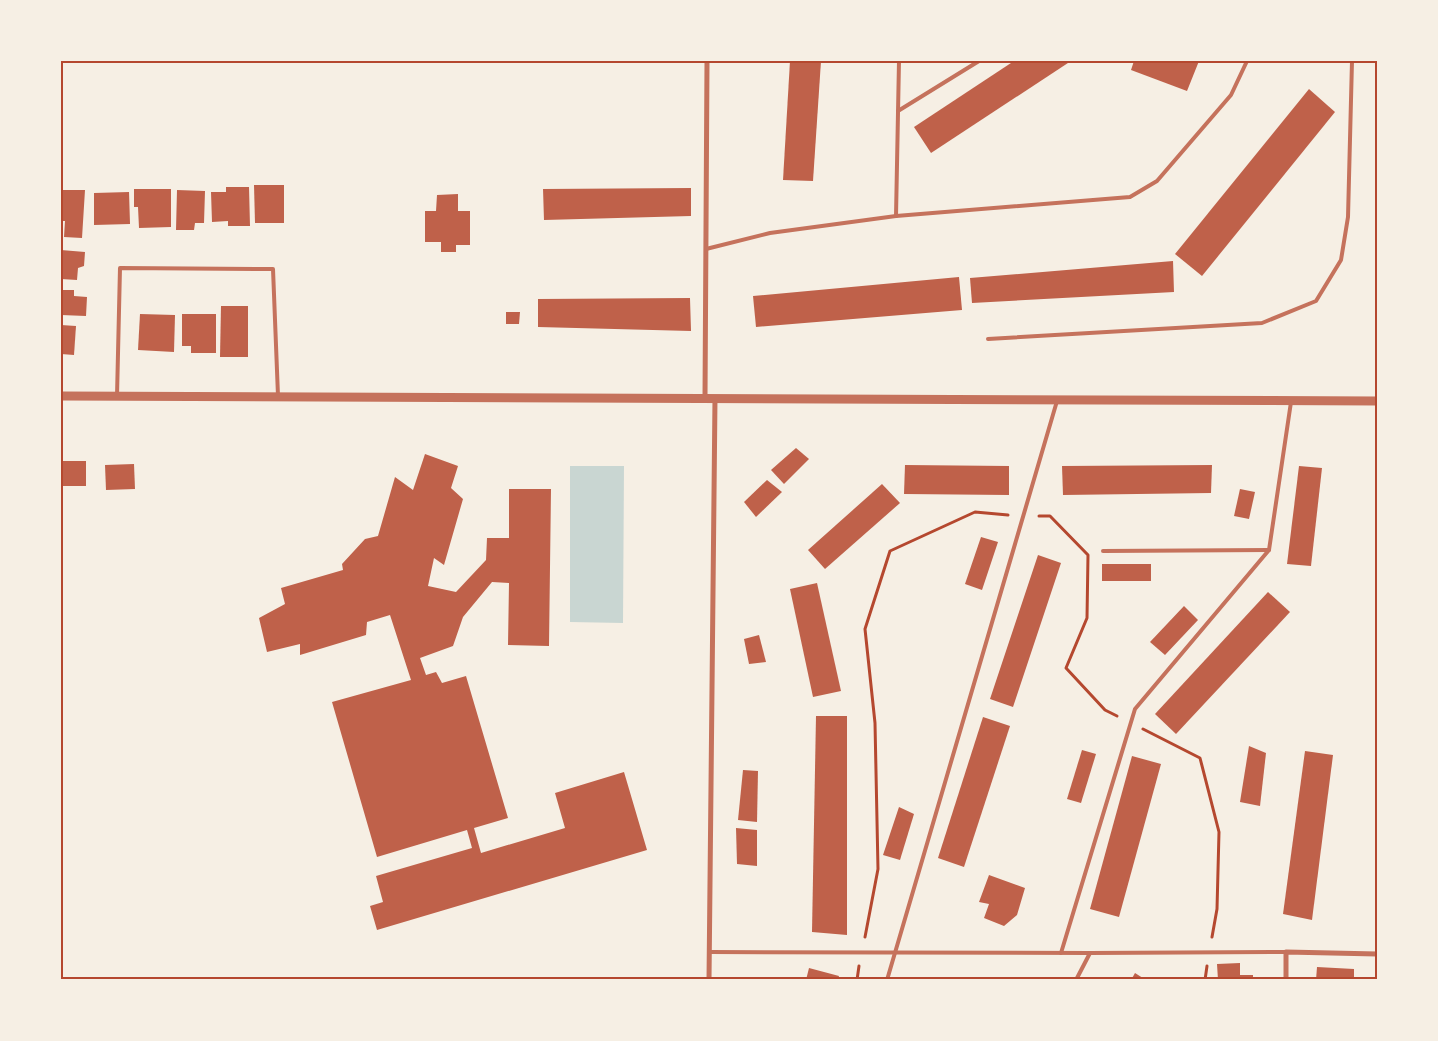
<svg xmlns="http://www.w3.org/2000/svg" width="1438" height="1041" font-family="Spectral,serif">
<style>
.water{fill:#c9d6d2}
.building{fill:#bf614a}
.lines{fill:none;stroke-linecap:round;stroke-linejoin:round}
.path{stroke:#b5482f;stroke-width:3}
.service{stroke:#c5725c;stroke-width:4}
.minor{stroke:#c5725c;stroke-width:5}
.tertiary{stroke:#c5725c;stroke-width:9}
.neatline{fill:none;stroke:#b5482f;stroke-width:2}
</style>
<rect width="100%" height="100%" fill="#f6efe4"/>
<!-- water -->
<path class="water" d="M570,466H624L623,623L570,622Z"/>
<!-- building -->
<g class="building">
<path d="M790,61H821L813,181L783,180Z"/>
<path d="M1014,61H1071L931,153L914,127Z"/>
<path d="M1134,61H1199L1187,91L1131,70Z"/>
<path d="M1309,89L1335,112L1202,276L1175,254Z"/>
<path d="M254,185H284V223H255Z"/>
<path d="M226,187H249L250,226H228V221L212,222L211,192H226Z"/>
<path d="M691,188V216L544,220L543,189Z"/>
<path d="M134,189H171V227L139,228L138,207H134Z"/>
<path d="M61,190H85L82,238L64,237L65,221H61Z"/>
<path d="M177,190L205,191L204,223H195L194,230H176Z"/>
<path d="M129,192L130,224L94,225V193Z"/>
<path d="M458,194V211H470V245H456V252H441V242H425V211H436L437,195Z"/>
<path d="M61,250L85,252L84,266L78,268L77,280L61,279Z"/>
<path d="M1173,261L1174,292L972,303L970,278Z"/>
<path d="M959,277L962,310L756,327L753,296Z"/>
<path d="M61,290H74V296L87,297L86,316L61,315Z"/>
<path d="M690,298L691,331L538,327V299Z"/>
<path d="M221,306H248V357H220Z"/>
<path d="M506,312H520L519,324H506Z"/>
<path d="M140,314L175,315L174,352L138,350Z"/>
<path d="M182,314H216V353H191V346H182Z"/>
<path d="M61,325L76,326L74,355L61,354Z"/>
<path d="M796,448L809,459L784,484L771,470Z"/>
<path d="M425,454L458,466L451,488L463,499L444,565L434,558L428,586L456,592L486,560L487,538H509V489H551L549,646L508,645L509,583L492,582L463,617L453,646L420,658L426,675L436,672L442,683L466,676L508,818L474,828L481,853L565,828L555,793L624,772L647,850L377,930L370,906L383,902L376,876L472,848L467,830L377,857L332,702L411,680L390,615L367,622L366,635L300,655V644L267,652L259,618L285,604L281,588L343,570L342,564L365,539L378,536L395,477L413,490Z"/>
<rect x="61" y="461" width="25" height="25"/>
<path d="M134,464L135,489L106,490L105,465Z"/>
<path d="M905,465L1009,466V495L904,494Z"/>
<path d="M1212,465L1211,493L1063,495L1062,466Z"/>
<path d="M1299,466L1322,468L1311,566L1287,564Z"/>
<path d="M767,480L782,492L756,517L744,502Z"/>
<path d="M882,484L900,503L825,569L808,550Z"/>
<path d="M1240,489L1255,492L1249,519L1234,516Z"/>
<path d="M981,537L998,542L982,590L965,584Z"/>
<path d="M1038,555L1061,563L1013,707L990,699Z"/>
<rect x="1102" y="564" width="49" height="17"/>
<path d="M817,583L841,691L813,697L790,589Z"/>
<path d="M1268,592L1290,612L1176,734L1155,714Z"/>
<path d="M1184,606L1198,620L1165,655L1150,642Z"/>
<path d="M759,635L766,662L749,664L744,639Z"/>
<path d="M816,716H847V935L812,932Z"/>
<path d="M983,717L1010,726L964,867L938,858Z"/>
<path d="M1249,746L1266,753L1260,806L1240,802Z"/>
<path d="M1082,750L1096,754L1081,803L1067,799Z"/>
<path d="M1305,751L1333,755L1312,920L1283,914Z"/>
<path d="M1132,756L1161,764L1119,917L1090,909Z"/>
<path d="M743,770L758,771L757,822L738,820Z"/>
<path d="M899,807L914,814L900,860L883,855Z"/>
<path d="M736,828L757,830V866L737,864Z"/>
<path d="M989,875L1025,888L1017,915L1004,926L984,918L989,904L979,902Z"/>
<path d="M1240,963V975H1253V980H1218L1217,964Z"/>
<path d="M1317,967L1354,969V980H1316Z"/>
<path d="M809,968L839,976L838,980H806Z"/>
<path d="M1135,973L1146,980H1131Z"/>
</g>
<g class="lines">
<!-- path -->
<g class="path">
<path d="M1039,516H1050L1088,555L1087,618L1066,668L1105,710L1117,716"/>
<path d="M1143,729L1200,758L1219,832L1217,909L1212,937"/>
<path d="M865,937L878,869L875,723L865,629L890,551L975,512L1008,515"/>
<path d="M857,980L859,966"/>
<path d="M1205,980L1207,966"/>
</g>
<!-- service -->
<g class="service">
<path d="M898,111L979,61"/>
<path d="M896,216L899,61"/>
<path d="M706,249L770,233L896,216L1130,197L1157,181L1231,95L1247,61"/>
<path d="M988,339L1262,323L1316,301L1341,260L1348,217L1352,61"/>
<path d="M117,396L120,268L273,269L278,396"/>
<path d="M1103,551L1269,550"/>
<path d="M710,952L1090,953L1286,952"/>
<path d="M1061,953L1135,709L1269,550L1291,402"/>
<path d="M887,980L1057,401"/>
<path d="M1076,980L1090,953"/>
</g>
<!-- minor -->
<g class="minor">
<path d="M705,398L707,61"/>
<path d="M709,980L715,398"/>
<path d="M1286,980V952L1377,954"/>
</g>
<!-- tertiary -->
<path class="tertiary" d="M61,396L1377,401"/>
</g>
<!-- border -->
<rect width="1438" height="1041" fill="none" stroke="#f6efe4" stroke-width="125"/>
<rect x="62" y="62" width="1314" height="916" class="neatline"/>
</svg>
